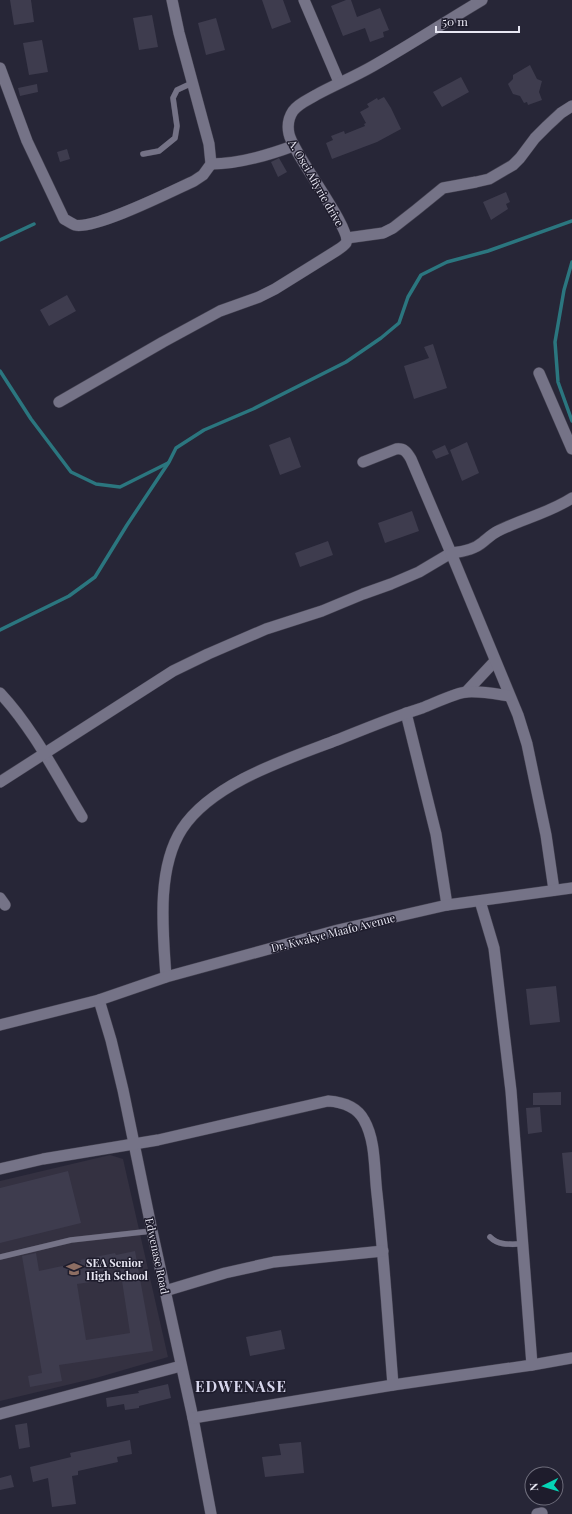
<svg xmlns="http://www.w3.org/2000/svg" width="572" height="1514" font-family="'Playfair Display',serif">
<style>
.education{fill:#343141}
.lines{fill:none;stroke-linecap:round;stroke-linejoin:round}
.stream{stroke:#2b767f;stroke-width:3.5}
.building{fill:#3e3c4e;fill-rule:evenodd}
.lane-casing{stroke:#444251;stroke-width:6}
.street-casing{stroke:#444251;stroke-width:12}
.lane{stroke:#757387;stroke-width:5.5}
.street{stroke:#757387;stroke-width:11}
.labels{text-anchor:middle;stroke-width:3;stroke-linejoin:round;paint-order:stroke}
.street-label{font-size:11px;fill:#e7e6f2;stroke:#1e1c2c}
.poi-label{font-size:11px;font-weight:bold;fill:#e7e6f2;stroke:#1e1c2c;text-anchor:start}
.district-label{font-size:15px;font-weight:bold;letter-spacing:1px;fill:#d7d6ec;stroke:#1e1c2c}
</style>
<rect width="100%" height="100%" fill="#272637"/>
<!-- education -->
<path class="education" d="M110,1155L123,1159L168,1357L96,1378L0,1401V1181Z"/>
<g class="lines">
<!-- stream -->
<g class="stream">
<path d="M0,240L34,224"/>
<path d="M572,262L564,290L555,342L558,382L572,421"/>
<path d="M0,371L31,419L71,472L96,484L120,487L168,463"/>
<path d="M0,630L69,596L95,577L127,525L169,462L176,448L204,430L253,409L346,362L381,338L399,323L408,297L421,275L447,262L488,251L572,221"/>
</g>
</g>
<!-- building -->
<g class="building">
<path d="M10,0H31L34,22L14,25Z"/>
<path d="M262,0H283L291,22L272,29Z"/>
<path d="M346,0H351L357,17L380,8L389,30L383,32L384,37L370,42L365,28L343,36L331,6Z"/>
<path d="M152,15L158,47L139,50L133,18Z"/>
<path d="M216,18L225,50L206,55L198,23Z"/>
<path d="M42,40L48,72L29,75L23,43Z"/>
<path d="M530,65L537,79L542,81L539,92L542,100L528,105L527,102L524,103L520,96L513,94L508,84L513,79V75Z"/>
<path d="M461,77L469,92L442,107L433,92Z"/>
<path d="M37,84L38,92L20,96L18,88Z"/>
<path d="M384,97L391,108L401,129L377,142L332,159L326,143L333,140L331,136L344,131L345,134L365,126L364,124L366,123L360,112L369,107L367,104L377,98L378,100Z"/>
<path d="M67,149L70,159L60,162L57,152Z"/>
<path d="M279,158L287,172L278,177L271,162Z"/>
<path d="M506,192L510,202L506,204L508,209L491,220L483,202Z"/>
<path d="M67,295L76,311L49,326L40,310Z"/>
<path d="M433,344L447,388L414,399L404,366L429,358L424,347Z"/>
<path d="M290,437L301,467L280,475L269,445Z"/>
<path d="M467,442L479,473L462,481L450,450Z"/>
<path d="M445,445L449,454L436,459L432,451Z"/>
<path d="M412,511L419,531L385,543L378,523Z"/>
<path d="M328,541L333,555L300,567L295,553Z"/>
<path d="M556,986L560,1022L530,1025L526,989Z"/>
<path d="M561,1092V1105H533V1093Z"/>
<path d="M540,1107L542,1132L528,1134L526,1108Z"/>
<path d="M572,1152V1193H566L562,1153Z"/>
<path d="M68,1171L81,1223L0,1243V1188Z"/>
<path d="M135,1251L153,1351L59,1365L62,1381L30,1387L28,1376L42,1373L22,1256L36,1253L39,1271L81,1262L80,1260L115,1253L116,1255ZM120,1268L130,1333L86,1340L77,1284L91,1282L90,1273Z"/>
<path d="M281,1330L285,1349L250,1356L246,1337Z"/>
<path d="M168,1384L171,1398L139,1406V1408L125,1410L124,1404L107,1407L106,1398L139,1393L138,1391Z"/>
<path d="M27,1423L30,1447L19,1449L15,1425Z"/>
<path d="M130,1440L132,1454L117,1457L118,1462L78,1471V1475L72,1476L76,1504L52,1507L48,1478L33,1482L30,1467L71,1457L70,1453Z"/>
<path d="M301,1442L304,1473L265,1477L262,1457L281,1455L279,1444Z"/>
<path d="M11,1475L14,1487L0,1490V1478Z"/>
</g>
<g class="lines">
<defs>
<g id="lane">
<path d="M143,154L159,151L175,138L177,126L173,98L177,90L192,83"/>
<path d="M490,1237C499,1246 510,1244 523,1244"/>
<path d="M0,1257L71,1240L152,1231"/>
</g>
<g id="street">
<path d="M304,0L339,82"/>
<path d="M0,68L27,141L64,219C68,221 72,224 75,225C95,230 172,191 194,181L203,175L211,164L209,144L179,33L172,0"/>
<path d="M211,164C239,164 266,156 293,146"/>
<path d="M347,238L383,233L393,228L416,210L443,188L476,182L489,179L513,165L520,158L535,138L547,126L561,113L572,106"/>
<path d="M539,373L572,449"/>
<path d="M59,402L163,342L220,311L259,297L275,289L336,251C339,249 344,246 346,243C353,230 293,154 289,134C287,125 289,117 293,111C299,103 308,100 316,95C334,85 354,77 373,66C410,45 445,22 482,0"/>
<path d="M466,692L495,661"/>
<path d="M0,693C33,728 57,776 82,817"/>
<path d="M406,713L436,834L447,905"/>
<path d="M0,782L173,671L208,654L266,629L322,611L363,594L391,584L419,572L451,553L411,459C407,452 404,448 396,449L363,462"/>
<path d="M554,890L546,835L527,744L518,715L451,553C462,552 474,550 483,542C488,538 492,534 498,531C522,519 549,513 572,498"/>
<path d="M0,898L5,905"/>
<path d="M480,901L494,948L511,1091L532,1365"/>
<path d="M166,977C163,932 156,869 182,829C212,783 287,759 337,740C365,729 393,717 422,708C433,704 457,692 467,692C481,691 496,694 509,696"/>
<path d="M99,1000L111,1040L123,1090L152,1231L193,1418L211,1514"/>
<path d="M0,1025L99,1000L166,977L338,930L447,905L572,888"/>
<path d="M0,1169L43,1159L158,1140L328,1101C342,1102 357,1107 364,1120C376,1141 374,1170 377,1194C384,1258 388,1322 393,1385"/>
<path d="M165,1291L225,1273L274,1262L383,1251"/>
<path d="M0,1414L181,1366"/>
<path d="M193,1418L393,1385L532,1365L572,1358"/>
<path d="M537,1514L542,1513"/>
</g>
</defs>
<!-- lane casing -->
<use href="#lane" class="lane-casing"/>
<!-- street casing -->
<use href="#street" class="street-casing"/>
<!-- lane -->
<use href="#lane" class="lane"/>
<!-- street -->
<use href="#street" class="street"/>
</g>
<!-- icons -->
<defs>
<symbol id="school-bare" viewBox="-9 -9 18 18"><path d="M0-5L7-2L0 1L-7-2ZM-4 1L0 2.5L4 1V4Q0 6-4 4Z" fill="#8d6e63" stroke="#1e1c2c" stroke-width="2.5" paint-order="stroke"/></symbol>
</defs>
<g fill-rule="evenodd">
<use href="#school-bare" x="63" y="1258" width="22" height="22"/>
</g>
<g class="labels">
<!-- street labels -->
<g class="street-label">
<text transform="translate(316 183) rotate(60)" y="4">A. Osei Afiyrie drive</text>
<text transform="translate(333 933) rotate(-14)" y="4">Dr. Kwakye Maafo Avenue</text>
<text transform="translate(157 1256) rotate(78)" y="4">Edwenase Road</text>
</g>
<!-- poi labels -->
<g class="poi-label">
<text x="86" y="1267">SEA Senior<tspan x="86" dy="13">High School</tspan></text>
</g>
<!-- district labels -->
<g class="district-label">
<text x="241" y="1392">EDWENASE</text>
</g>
</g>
<!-- north arrow -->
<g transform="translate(544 1486) rotate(265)"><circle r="19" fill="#1e1c2c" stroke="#6e6d7b"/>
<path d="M0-3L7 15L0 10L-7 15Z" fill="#05d5b6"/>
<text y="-6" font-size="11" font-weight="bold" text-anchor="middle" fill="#e7e6f2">N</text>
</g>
<!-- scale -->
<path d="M436 26v6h83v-6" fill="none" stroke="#e7e6f2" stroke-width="2"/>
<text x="442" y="26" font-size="12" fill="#e7e6f2" stroke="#1e1c2c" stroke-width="3" paint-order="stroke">50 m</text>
</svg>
